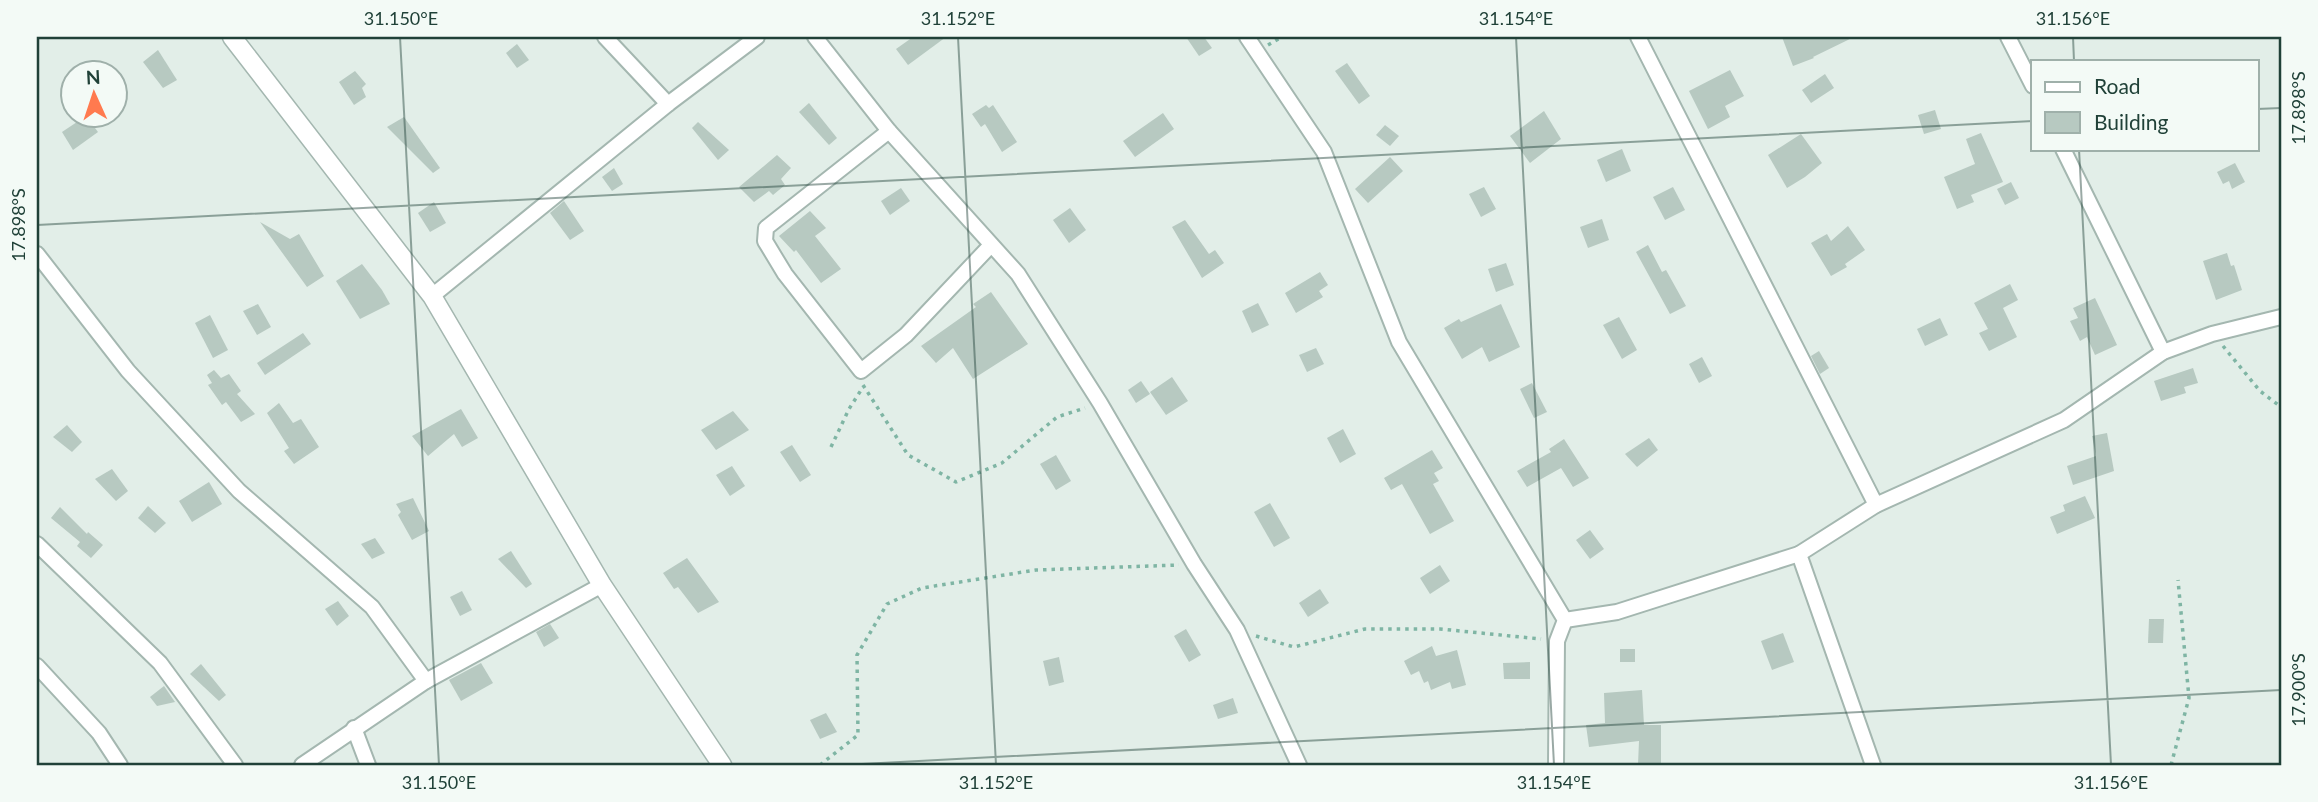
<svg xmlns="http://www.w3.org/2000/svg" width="2318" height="802" font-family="Lato,sans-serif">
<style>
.building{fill:#b7c9c1}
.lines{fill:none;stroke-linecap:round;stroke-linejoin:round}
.minor-casing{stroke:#a4b7b0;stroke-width:18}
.tertiary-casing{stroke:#a4b7b0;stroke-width:21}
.path{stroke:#7fb5a4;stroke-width:3.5;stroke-dasharray:3.5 5;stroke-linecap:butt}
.minor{stroke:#fff;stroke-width:14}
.tertiary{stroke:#fff;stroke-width:18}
.ticks{fill:none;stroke:#204138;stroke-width:2;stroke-opacity:0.45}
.neatline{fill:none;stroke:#204138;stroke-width:2.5}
.ticks-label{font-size:18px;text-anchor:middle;fill:#204138}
</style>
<rect width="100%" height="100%" fill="#e2eee8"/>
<!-- building -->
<g class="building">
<path d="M913,37H946L908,65L896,49Z"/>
<path d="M1186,37H1204L1212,48L1199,56Z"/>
<path d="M1782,37H1854L1813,57L1814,58L1793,66Z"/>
<path d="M517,44L529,60L517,68L506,53Z"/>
<path d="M158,50L177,80L163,88L143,62Z"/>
<path d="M1347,63L1370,96L1359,104L1335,71Z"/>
<path d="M1730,70L1744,96L1725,106L1730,117L1708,129L1689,91Z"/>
<path d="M355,71L366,84L362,88L366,97L354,105L339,82Z"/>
<path d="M1825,74L1834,88L1811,103L1802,90Z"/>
<path d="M809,103L837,138L829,145L799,112Z"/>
<path d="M986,105L989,108L993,105L1017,142L1002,152L985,124L981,127L972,114Z"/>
<path d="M1935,110L1941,129L1924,134L1918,115Z"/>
<path d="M1544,111L1561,139L1530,163L1510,136Z"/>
<path d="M1163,113L1174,129L1135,157L1123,141Z"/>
<path d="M86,116L98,132L73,150L62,132Z"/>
<path d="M404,117L440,168L433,173L387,127Z"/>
<path d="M698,122L729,150L718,160L692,128Z"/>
<path d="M1385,125L1399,136L1390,146L1376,135Z"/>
<path d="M1981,133L2003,182L1971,195L1974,202L1957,209L1944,177L1975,164L1966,139Z"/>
<path d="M1801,134L1822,163L1805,177L1787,188L1768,155Z"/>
<path d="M1622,149L1631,171L1606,182L1597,160Z"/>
<path d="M777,155L791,168L781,179L785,185L773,195L769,191L754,202L739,187Z"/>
<path d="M1390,157L1403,171L1368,203L1355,189Z"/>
<path d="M2235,163L2245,182L2232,189L2229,181L2223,184L2217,172Z"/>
<path d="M614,168L623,184L612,191L602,177Z"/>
<path d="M2011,182L2019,198L2005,205L1997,189Z"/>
<path d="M1484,187L1496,209L1481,217L1469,194Z"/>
<path d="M1673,187L1685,210L1665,220L1653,197Z"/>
<path d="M901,188L910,201L890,215L881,201Z"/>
<path d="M564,201L584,231L570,240L550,213Z"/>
<path d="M434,202L446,223L430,232L418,213Z"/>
<path d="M1070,208L1086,230L1069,243L1053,220Z"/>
<path d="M810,211L826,228L815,236L841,269L821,283L796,250L794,252L779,236Z"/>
<path d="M1602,219L1609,240L1588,248L1580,227Z"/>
<path d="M1185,220L1209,254L1215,250L1224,263L1202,278L1172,227Z"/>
<path d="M260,222L290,239L299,234L324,276L307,287Z"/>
<path d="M1848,226L1865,250L1845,264L1847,267L1831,276L1811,243L1827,234L1831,241Z"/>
<path d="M1648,245L1662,272L1666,270L1686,306L1670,314L1636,252Z"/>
<path d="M2227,253L2231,266L2234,265L2242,290L2216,300L2203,261Z"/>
<path d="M1506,263L1514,285L1496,292L1488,269Z"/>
<path d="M362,264L382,290L390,304L360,319L336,281Z"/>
<path d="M1320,272L1328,285L1319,291L1323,297L1296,313L1285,293Z"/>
<path d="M2010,284L2018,300L2003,308L2017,337L1989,351L1979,333L1988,329L1974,303Z"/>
<path d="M991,292L1028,344L973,379L953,348L936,363L921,346L976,307L973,304Z"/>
<path d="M2095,298L2117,345L2095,355L2087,337L2080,341L2070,321L2078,318L2073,308Z"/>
<path d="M1258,303L1269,325L1252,333L1242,311Z"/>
<path d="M258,304L271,327L257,335L243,311Z"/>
<path d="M1501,304L1520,347L1489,362L1482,347L1462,359L1444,328L1459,319L1461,322Z"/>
<path d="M210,315L228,350L213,358L195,323Z"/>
<path d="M1619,317L1637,350L1622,359L1603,325Z"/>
<path d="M1940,318L1948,335L1925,346L1917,329Z"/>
<path d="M303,333L311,344L265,375L257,363Z"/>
<path d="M1316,348L1324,364L1307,372L1299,355Z"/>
<path d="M1819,351L1829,368L1820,374L1811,356Z"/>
<path d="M1702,357L1712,376L1699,383L1689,364Z"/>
<path d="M2193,368L2198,383L2184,387L2186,393L2161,401L2154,381Z"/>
<path d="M214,370L221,378L229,374L241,391L237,394L255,414L241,422L226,402L222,405L208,385L212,383L207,375Z"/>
<path d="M1172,377L1188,401L1166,415L1150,392Z"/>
<path d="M1141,381L1150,394L1136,403L1128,390Z"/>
<path d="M1532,383L1547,412L1534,418L1520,389Z"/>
<path d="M279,403L293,423L301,419L319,447L294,464L284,451L289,448L267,413Z"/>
<path d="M461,409L478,438L462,447L454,434L428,456L412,436Z"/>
<path d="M733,411L749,430L716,450L701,430Z"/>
<path d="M67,425L82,442L72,452L53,437Z"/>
<path d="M1343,429L1356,454L1340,463L1327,438Z"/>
<path d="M2107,433L2114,471L2073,485L2067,466L2096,456L2092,436Z"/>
<path d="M1649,438L1658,450L1637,467L1625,454Z"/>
<path d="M1564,439L1589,478L1573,487L1561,468L1527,487L1517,471L1551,452L1549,449Z"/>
<path d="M792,445L811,475L800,482L780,452Z"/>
<path d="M1432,450L1443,468L1434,473L1439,481L1433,484L1454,521L1430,534L1402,484L1391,490L1384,478Z"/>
<path d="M1056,455L1071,481L1056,490L1040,464Z"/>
<path d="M732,466L745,486L730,496L716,475Z"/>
<path d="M112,469L128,491L116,501L95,479Z"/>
<path d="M209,482L222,504L192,522L179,501Z"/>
<path d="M2085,496L2095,518L2057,534L2050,517L2065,511L2063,505Z"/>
<path d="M413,498L429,531L412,540L398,515L401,512L396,504Z"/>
<path d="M1270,503L1290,538L1274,547L1254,512Z"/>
<path d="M148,506L166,523L155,533L138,518Z"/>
<path d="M60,507L87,534L88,532L103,545L91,558L77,546L80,542L51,518Z"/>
<path d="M1590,530L1604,549L1590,559L1576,540Z"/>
<path d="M375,538L385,553L372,559L361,544Z"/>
<path d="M511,551L532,584L526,588L498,559Z"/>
<path d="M687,558L719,602L698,613L678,587L674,589L663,573Z"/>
<path d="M1440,565L1450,581L1430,594L1420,578Z"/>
<path d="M1320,589L1329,603L1308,617L1299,603Z"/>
<path d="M462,591L472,610L460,616L450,597Z"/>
<path d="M338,601L349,616L337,626L325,609Z"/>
<path d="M2149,619H2164L2163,643H2148Z"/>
<path d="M550,624L559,638L544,647L536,632Z"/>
<path d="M1186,629L1201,655L1189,662L1174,636Z"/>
<path d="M1783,633L1794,662L1772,670L1761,641Z"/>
<path d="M1432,646L1436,656L1457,650L1466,685L1452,689L1450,682L1431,690L1428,681L1424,683L1419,671L1411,675L1404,661Z"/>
<rect x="1620" y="649" width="15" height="13"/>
<path d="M1059,657L1064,682L1049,686L1043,661Z"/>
<path d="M1530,662V679H1504L1503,663Z"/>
<path d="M481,663L493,683L461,701L449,680Z"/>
<path d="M201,664L226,695L219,701L190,674Z"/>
<path d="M164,686L175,702L157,706L150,697Z"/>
<path d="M1642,690L1644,725H1661V765H1638L1639,741L1589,747L1586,725L1605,723L1604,693Z"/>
<path d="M1233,698L1238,713L1218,719L1213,705Z"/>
<path d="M826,713L837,732L820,739L810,720Z"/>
</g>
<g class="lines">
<defs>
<g id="minor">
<path d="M605,37L668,104L757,37"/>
<path d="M815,37L889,131L1018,274L1100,403L1194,564L1237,630L1299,765"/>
<path d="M1247,37L1324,152L1399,342L1565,620L1557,641L1556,765"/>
<path d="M1638,37L1876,505"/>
<path d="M2008,37L2033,86"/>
<path d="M889,131L766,228L765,241L785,274L861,371L906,335L991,245"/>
<path d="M2063,149L2163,352"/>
<path d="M37,254L128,371L239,491L372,607L426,681"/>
<path d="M432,296L668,104"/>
<path d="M37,544L160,663L235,765"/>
<path d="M1565,620L1617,612L1799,554"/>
<path d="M37,666L99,733L120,765"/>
<path d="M354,728L368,765"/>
<path d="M302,765L426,681L602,585"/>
<path d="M1873,765L1799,554L1876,505L2064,420L2163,352L2212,334L2281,317"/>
</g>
<path id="tertiary" d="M232,37L432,296L602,585L722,765"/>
</defs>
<!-- minor casing -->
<use href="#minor" class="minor-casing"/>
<!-- tertiary casing -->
<use href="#tertiary" class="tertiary-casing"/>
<!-- path -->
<g class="path">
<path d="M1268,45L1282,37"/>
<path d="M2223,346L2260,391L2281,407"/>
<path d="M863,385L908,455L956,482L1002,463L1057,417L1085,408"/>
<path d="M831,447L849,409L863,387"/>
<path d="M1256,636L1294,647L1365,629H1440L1541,639"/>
<path d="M820,765L858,735L857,655L887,604L922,588L1036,570L1179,565"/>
<path d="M2171,765L2189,698L2178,580"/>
</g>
<!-- minor -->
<use href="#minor" class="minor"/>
<!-- tertiary -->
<use href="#tertiary" class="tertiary"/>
</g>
<!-- ticks -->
<path class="ticks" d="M400,37L439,765M958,37L996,765M1516,37L1554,765M2073,37L2074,61M2257,109L2281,108M2079,149L2111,765M37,225L2033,121M843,765L2281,690"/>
<!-- border -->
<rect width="2318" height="802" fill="none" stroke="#f3faf6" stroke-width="77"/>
<!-- legend -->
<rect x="2031" y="60" width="228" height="91" fill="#f3faf6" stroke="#9fb0aa" stroke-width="2"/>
<rect x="2045" y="82" width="35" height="10" fill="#ffffff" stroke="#9fb0aa" stroke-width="2"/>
<text x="2094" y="94" font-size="21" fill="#204138">Road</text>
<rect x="2045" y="112" width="35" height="21" fill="#b7c9c1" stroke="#9fb0aa" stroke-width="2"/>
<text x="2094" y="130" font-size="21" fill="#204138">Building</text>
<!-- north arrow -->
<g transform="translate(94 94) rotate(357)"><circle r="33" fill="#f3faf6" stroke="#9fb0aa" stroke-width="2"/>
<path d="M0-5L12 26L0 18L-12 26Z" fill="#ff7a4f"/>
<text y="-10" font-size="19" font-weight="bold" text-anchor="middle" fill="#204138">N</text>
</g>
<rect x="38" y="38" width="2242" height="726" class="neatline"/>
<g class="ticks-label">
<text x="401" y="25">31.150°E</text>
<text x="958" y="25">31.152°E</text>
<text x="1516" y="25">31.154°E</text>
<text x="2073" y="25">31.156°E</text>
<text transform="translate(2299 108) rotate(-90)" y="6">17.898°S</text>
<text transform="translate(19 225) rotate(-90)" y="6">17.898°S</text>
<text transform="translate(2299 690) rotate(-90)" y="6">17.900°S</text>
<text x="439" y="789">31.150°E</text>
<text x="996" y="789">31.152°E</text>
<text x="1554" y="789">31.154°E</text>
<text x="2111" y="789">31.156°E</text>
</g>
</svg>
